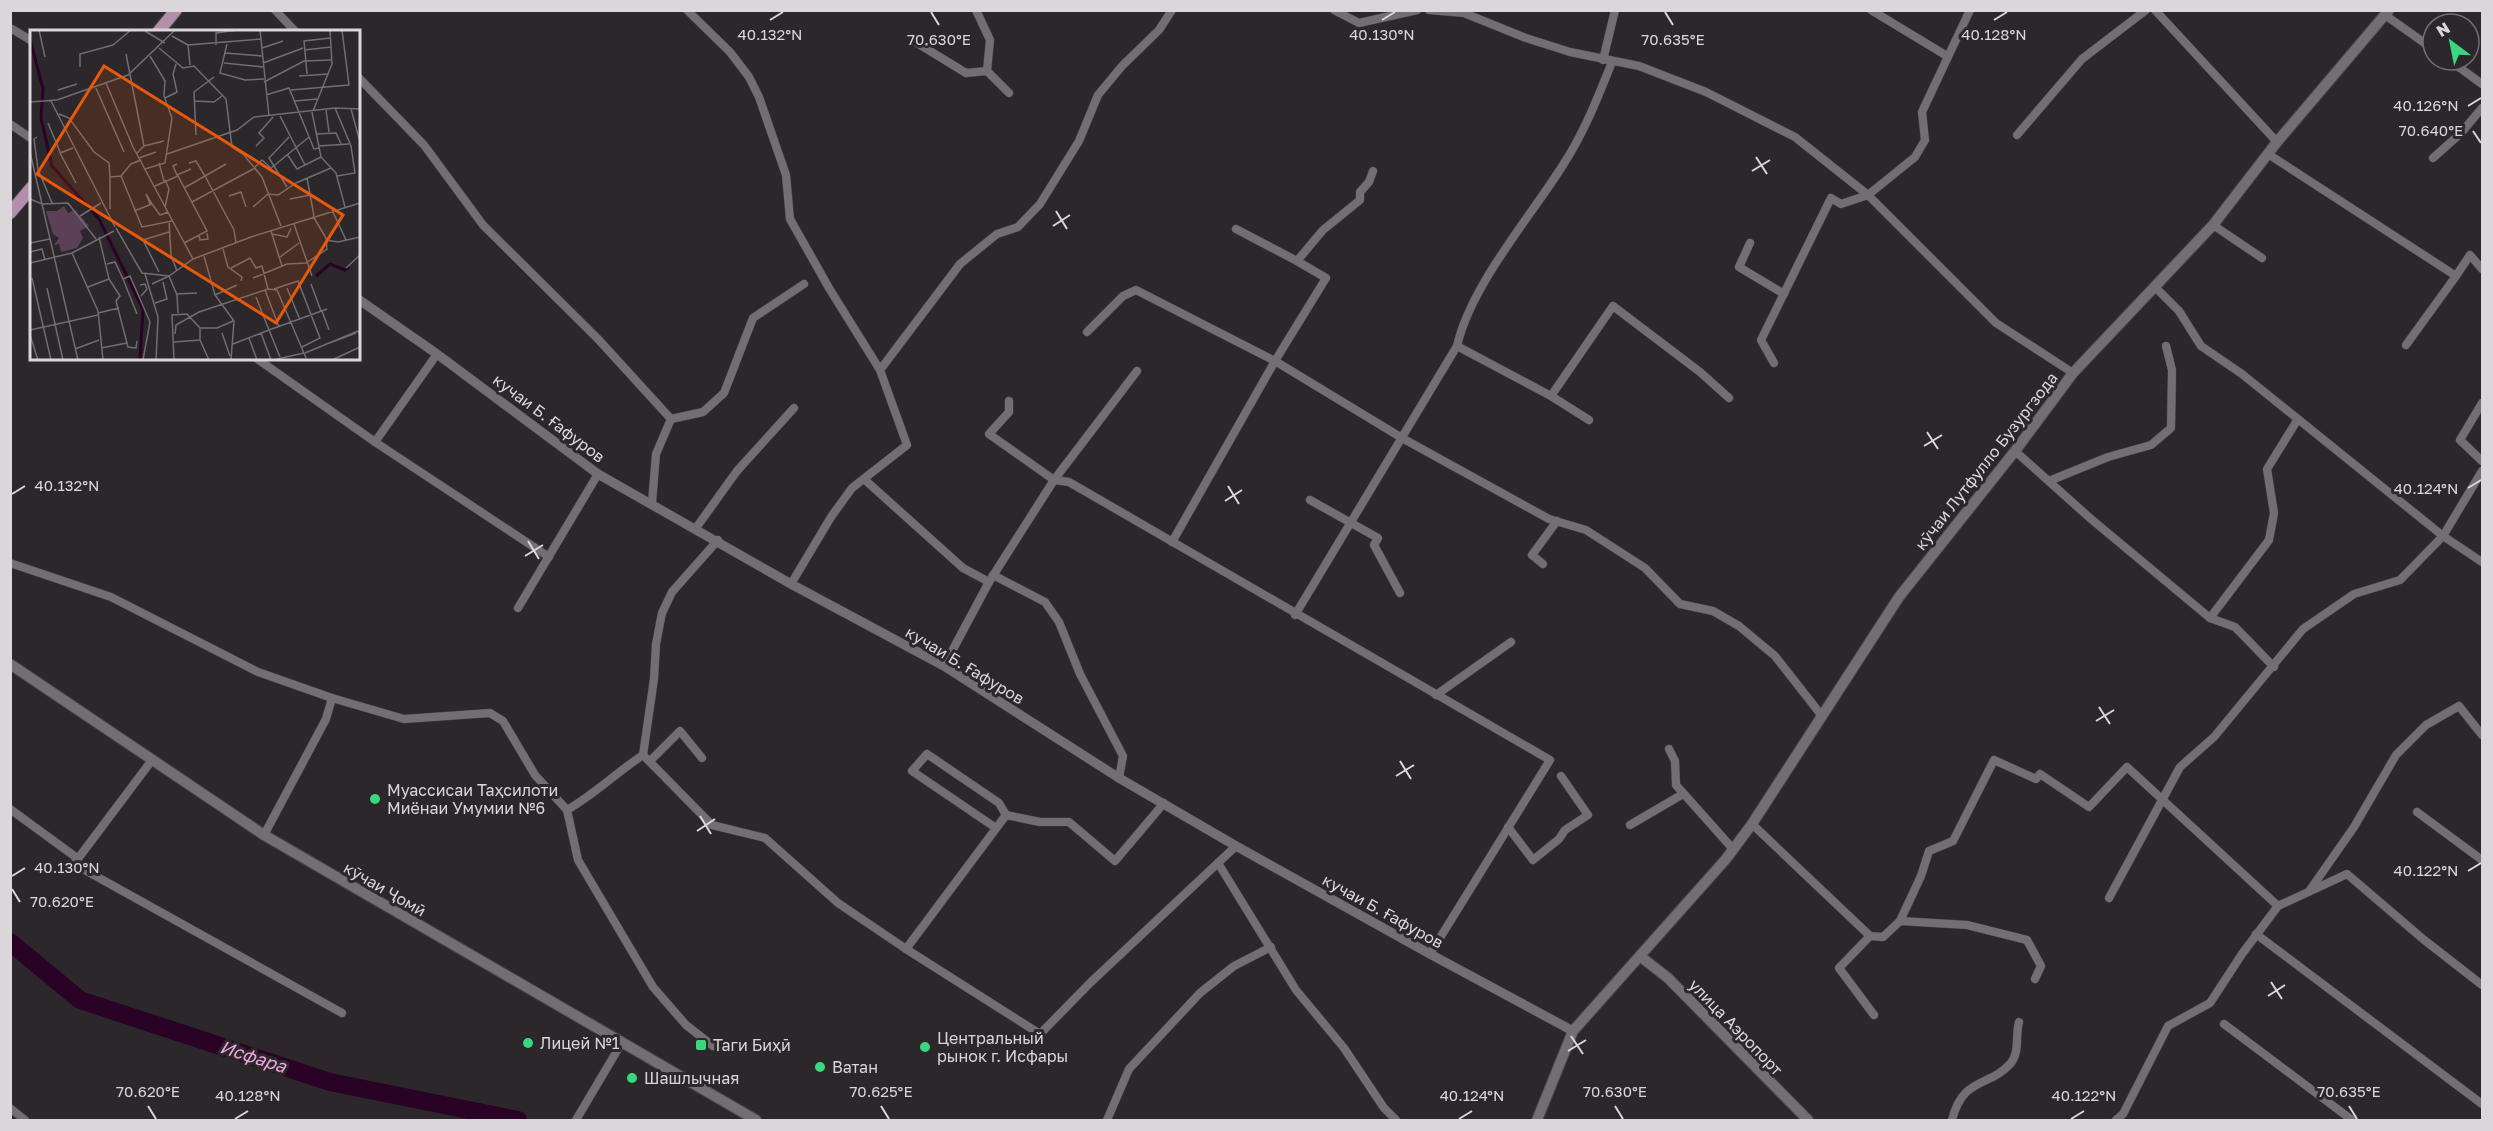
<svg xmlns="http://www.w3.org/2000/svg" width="2493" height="1131" font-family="'Golos Text',sans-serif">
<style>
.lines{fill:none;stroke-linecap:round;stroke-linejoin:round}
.river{stroke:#2a0225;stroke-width:18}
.minor-casing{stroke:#474346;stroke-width:9}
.tertiary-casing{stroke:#474346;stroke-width:10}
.secondary-casing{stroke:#474346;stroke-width:12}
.primary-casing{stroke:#474346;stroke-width:14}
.minor{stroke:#746e73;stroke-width:8}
.tertiary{stroke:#746e73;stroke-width:9}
.secondary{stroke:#746e73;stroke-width:10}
.primary{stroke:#b48ead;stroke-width:12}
.ticks{fill:none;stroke:#dad6d9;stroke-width:2}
.poi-dot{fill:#3ad77f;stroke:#2b272a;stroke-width:2}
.labels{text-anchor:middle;stroke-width:6;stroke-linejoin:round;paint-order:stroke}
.street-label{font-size:16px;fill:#dad6d9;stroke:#2b272a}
.poi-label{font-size:16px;fill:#dad6d9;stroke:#2b272a;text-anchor:start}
.water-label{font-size:18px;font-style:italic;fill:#eea6e0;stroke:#2b272a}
.inset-river{fill:none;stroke:#2a0225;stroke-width:3}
.inset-road{fill:none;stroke:#716d70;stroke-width:1.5}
.view{fill:#e8590c;fill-opacity:0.15;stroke:#e8590c;stroke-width:3}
.inset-edge{fill:none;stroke:#dad6d9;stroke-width:3}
.ticks-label{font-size:15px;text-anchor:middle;fill:#dad6d9;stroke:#2b272a;stroke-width:6;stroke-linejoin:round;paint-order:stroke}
</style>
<rect width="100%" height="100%" fill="#2b272a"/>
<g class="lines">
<!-- river -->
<path class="river" d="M10,942L80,1000L330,1082L518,1120"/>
<defs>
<g id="minor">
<path d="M275,10L296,32"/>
<path d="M687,10L730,52L749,77L759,97L786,175L790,219L829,288L880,370L907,445L852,488L831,517L791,584"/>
<path d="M976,10L990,40L987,71L1009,93"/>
<path d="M1334,10L1359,23L1417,10"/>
<path d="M1429,10L1464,13L1526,38L1570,52L1639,66L1706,92L1795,137L1868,195L1996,323L2073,373"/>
<path d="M1871,10L1947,56"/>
<path d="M2155,10L2277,142"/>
<path d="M2385,15L2433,49"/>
<path d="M12,29L32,41"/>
<path d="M917,43L966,73L987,71"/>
<path d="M1603,60L1615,10"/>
<path d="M2449,60L2482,84"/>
<path d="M358,77L424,145L483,225L598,339L671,419"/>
<path d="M10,124L32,139"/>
<path d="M2017,135L2082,59L2146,10"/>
<path d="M2268,154L2456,276L2470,255L2482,269"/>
<path d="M2433,158L2461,133L2482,108"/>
<path d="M2213,225L2262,258"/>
<path d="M1236,229L1297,261"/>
<path d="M1750,243L1739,267L1784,294"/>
<path d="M2155,287L2179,311L2201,346L2242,374L2443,536L2482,562"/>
<path d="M1087,332L1123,296L1136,290L1275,361L1402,438L1549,519L1586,530L1645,568L1680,604L1713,611L1739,626L1775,656L1822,716"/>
<path d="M2406,345L2456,276"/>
<path d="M1457,346L1551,396L1589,420"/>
<path d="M256,358L375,442L549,557"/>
<path d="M1774,363L1761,340L1831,198L1841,204L1868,195L1915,157L1925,140L1922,112L1970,10"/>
<path d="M880,370L960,264L997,234L1018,227L1040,204L1079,141L1098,95L1122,66L1159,30L1172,10"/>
<path d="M1551,396L1613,306L1700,372L1729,398"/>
<path d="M1009,401V412L989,434L1054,480L1137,371"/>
<path d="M2482,403L2460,440L2482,461"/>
<path d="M375,442L437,354"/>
<path d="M2015,451L2091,519L2210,618L2235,627L2274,667"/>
<path d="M865,480L963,568L989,582"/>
<path d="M2049,481L2108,457L2151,445L2171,428L2172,370L2166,346"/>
<path d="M1310,500L1378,538L1374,545L1400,593"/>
<path d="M652,503L656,454L671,419L703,412L724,393L753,318L804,284"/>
<path d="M696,528L737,471L794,408"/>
<path d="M1172,542L1275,361L1326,278L1297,261L1323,230L1360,200V192L1369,182L1373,171"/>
<path d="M10,563L111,597L258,672L332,698L404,719L490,713L503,721L535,775L567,810C595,794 617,772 643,755"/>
<path d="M1543,564L1532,555L1557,521"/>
<path d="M993,575L1045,602L1059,622L1080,674L1123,756L1119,778"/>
<path d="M518,608L598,474"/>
<path d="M1295,615L1457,346C1471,285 1529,219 1563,165C1584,133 1598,97 1612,62"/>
<path d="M2210,618L2269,540L2274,513L2267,469L2298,419"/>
<path d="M944,666L989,582L1054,480L1069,482L1550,760L1430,954"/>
<path d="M1436,695L1511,642"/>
<path d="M1669,749L1675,761L1676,785L1733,849"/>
<path d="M643,755L712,825L765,838L838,903L906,949L1040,1034L1091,982L1236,846"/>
<path d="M643,755L654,679L656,644L662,613L672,592L718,540"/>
<path d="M152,760L74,864L342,1013"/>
<path d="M650,761L680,731L702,758"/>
<path d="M10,809L77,858"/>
<path d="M567,810L578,860L653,987L686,1025L713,1046"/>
<path d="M2417,812L2482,860"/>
<path d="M1752,824L1870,936L1883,937L1900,921L1967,925L2027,940L2041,966L2035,979"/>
<path d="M1630,825L1683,794"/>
<path d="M1508,827L1533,860L1559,839L1565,830L1588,815L1561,776"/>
<path d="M996,828L912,771L927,754L999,803L1006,815"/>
<path d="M264,835L326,719L332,698"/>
<path d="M1218,863L1296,990L1344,1048L1384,1108L1396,1120"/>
<path d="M2310,890L2354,827L2396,755L2426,725L2459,706L2482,735"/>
<path d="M2109,898L2180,767L2214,737L2303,629L2354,594L2400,580L2443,536L2482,471"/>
<path d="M1900,921L1921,876L1929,851L1953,841L1994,760L2036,779L2040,774L2089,807L2127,767L2278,906"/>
<path d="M2256,934L2482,1104"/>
<path d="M1870,936L1839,968L1874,1015"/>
<path d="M906,949L1006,815L1040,822H1069L1115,861L1164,803"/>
<path d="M2224,1024L2352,1120"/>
<path d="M10,1108L25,1120"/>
<path d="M576,1120L621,1044"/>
<path d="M1107,1120L1129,1069L1200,993L1234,966L1271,947"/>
<path d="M1952,1120C1963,1076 1989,1088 2011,1063C2020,1051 2015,1036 2019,1022"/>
<path d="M2116,1120L2123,1114L2168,1026L2210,1003L2242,954L2278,906L2347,874L2423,939L2482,985"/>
</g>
<path id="tertiary" d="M358,299L437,354L598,474L791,584L944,666L1119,778L1236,846L1430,954L1573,1031"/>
<g id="secondary">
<path d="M10,664L264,835L756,1120"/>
<path d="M1641,957L1668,978L1808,1120"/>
<path d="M1537,1120L1573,1031L1726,859L1752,824L1899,597L2015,451L2073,373L2213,225L2277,142L2389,10"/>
</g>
<g id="primary">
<path d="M158,32L176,10"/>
<path d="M10,213L32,187"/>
</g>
</defs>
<!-- minor casing -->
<use href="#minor" class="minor-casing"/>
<!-- tertiary casing -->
<use href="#tertiary" class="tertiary-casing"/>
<!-- secondary casing -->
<use href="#secondary" class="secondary-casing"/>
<!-- primary casing -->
<use href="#primary" class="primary-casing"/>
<!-- minor -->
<use href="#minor" class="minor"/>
<!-- tertiary -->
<use href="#tertiary" class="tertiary"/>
<!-- secondary -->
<use href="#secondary" class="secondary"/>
<!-- primary -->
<use href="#primary" class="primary"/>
</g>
<!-- ticks -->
<path class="ticks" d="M931,12L939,25M1665,12L1673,25M770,20L783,12M1382,20L1395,12M1994,20L2007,12M2468,106L2481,98M2473,131L2481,143M1756,157L1767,174M1752,171L1770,160M1056,211L1067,229M1053,226L1070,215M1927,432L1938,449M1924,446L1942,435M1228,486L1239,504M2468,488L2481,480M12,494L25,486M1225,501L1242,490M528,541L539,559M525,556L543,545M2099,707L2110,724M2096,721L2114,710M1400,761L1411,779M1396,776L1414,765M700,816L711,834M697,831L715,819M2468,871L2481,863M12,876L25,868M12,889L20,902M2271,982L2282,999M2268,996L2285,985M1571,1036L1583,1054M1568,1051L1586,1040M148,1106L156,1119M881,1106L889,1119M1615,1106L1623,1119M2349,1106L2357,1119M235,1119L248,1111M1459,1119L1472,1111M2071,1119L2084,1111"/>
<!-- markers -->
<g class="poi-dot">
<circle cx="375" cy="799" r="6"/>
<circle cx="528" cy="1043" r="6"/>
<rect x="695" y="1039" width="12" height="12" rx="3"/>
<circle cx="925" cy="1047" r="6"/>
<circle cx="820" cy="1067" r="6"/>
<circle cx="632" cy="1078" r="6"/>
</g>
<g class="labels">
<!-- street labels -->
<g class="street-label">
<text transform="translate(549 418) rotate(37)" y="6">кучаи Б. Ғафуров</text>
<text transform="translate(1986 461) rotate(-52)" y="6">кӯчаи Лутфулло Бузургзода</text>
<text transform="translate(965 665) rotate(31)" y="6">кучаи Б. Ғафуров</text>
<text transform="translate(385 889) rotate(30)" y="6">кӯчаи Ҷомӣ</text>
<text transform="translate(1383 911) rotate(29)" y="6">кучаи Б. Ғафуров</text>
<text transform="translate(1736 1027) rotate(46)" y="6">улица Аэропорт</text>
</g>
<!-- poi labels -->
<g class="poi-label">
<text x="387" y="796">Муассисаи Таҳсилоти<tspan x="387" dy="18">Миёнаи Умумии №6</tspan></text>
<text x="937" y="1044">Центральный<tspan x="937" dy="18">рынок г. Исфары</tspan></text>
<text x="540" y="1049">Лицей №1</text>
<text x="713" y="1051">Таги Биҳӣ</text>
<text x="832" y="1073">Ватан</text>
<text x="644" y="1084">Шашлычная</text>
</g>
<!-- water labels -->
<g class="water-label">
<text transform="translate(253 1057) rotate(18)" y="6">Исфара</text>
</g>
</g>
<!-- overview -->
<g transform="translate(30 30)">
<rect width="330" height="330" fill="#2b272a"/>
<path d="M34,176L38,183L45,180L59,196L50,201L53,208L47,218L31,222L29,214L24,215L29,208L23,204L16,181H27Z" fill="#5c4057"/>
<path class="inset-river" d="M0,9L13,59L11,88L22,136L69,189L113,279L110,330M286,246L300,234L315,240L319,237"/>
<path class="inset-road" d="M9,0L15,27M230,0L239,86M115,1L135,13M142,6L158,15M197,14L190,43L215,50L234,49M186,15V3L208,0M129,18L153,38L164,36L196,69L202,117L214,125L232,147L251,196M232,18L253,11M274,20L301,17M195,23L232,26M96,24L114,116M194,33L233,37M233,33L273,18M160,35L158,15L231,9M50,37V24L83,15L101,0M277,44L274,11L300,8M269,46L299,44M234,52L274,31L301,30M76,53L103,117L163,229M65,56L94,122M28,60L47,54M261,60L319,55L312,0M236,65L259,58L284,119L289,118M135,68L147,62L143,44L146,34M21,71L85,197M165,71L184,72L192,66M265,71L287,69M0,72L27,70L98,45L145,0M305,78L321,116L325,143L307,146M321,79L330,112M296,80L299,102M283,81L302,34L300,0M282,82L291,127L306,143L315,177M29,84L39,88L64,122L79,133L80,147L91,146M250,86L275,135M18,93L30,122M286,104L306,103L311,114M166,105L164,62L184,47M7,107L4,109L8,139L22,173M226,116L234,108L229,103L243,87M289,116L319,114M43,118L30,123L46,153M0,122L48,330M107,123L114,116L134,111M137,124L207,100L224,87L305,78L330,79M257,124L267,139L291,127M109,128L126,122M129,133L134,151M159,133L166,131L175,146L204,200L206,213M147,134L143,136L147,145L161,139M225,137L232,130L241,138M115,139L135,133L142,88L134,66L135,51L120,26M240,139L279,107M91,146L112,197L142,191M91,146L101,134L111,130M277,148L284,186M135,150L139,159L135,177M125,156L148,146L177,201L154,213M257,157L239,128L259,107M154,158L196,134M199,166L211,162L216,177M0,169L12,174L38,173L66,209M260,169L280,165M162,172L225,138M120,174L116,164L122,174M223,177L238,164L248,165L266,153L301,138M80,179V147M302,180L316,210M104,181L122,174L130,185L138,182M50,186L71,173M139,191L141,225L147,241M264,194L282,246M86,198L112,243L139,246L163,229L221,207L330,173M241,201L252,236M242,204L257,207L261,198M169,205L170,210L178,209L177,203M69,207L79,249L90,266L86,271L98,317L106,318L107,311M296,210L308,212L330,207M0,213L20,209M193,219L198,237L212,247L211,251M0,222L12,219L15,230M42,223L68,281L73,330M174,226L185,265L204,291L201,330M250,227L269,213M0,233L42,223L84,201M77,234L85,232L93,249M201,238L220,228L226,238L232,236L238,259M316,238L330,225M129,242L113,210L139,202M115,244L128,287L126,330M2,248L21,330M223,248L257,234L276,233L297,219L296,208L283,186M122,254L139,246L147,265L148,283M281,254L291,281M110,255L115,254L117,259L111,266M58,257L79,249M17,258L33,330M257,258L270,290M244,259L268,251L290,308L272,317M235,260L249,297M146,264L167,263M185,265L207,255M226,267L239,300L297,279M125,273L137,269L133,252M292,281L299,300M68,283L89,278M107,284L93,249L100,246L120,292L113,330M0,300L68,285M192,303L200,326M231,303L241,330M145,304L146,295L169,282L238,259L247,260L276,328M0,305L8,330M219,308L227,330M170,310L179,330M144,312L170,310V298M203,314L239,300L250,327M294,315L326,303M71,318L97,313M45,319L69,310M275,323L328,301L330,307M144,330L142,285L157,284L170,298H187L203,291M243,330L274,323M302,330L330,317"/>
<path class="view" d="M74,36L313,185L246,293L7,144Z"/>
<rect width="330" height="330" class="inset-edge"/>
</g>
<g class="ticks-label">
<text x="770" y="40">40.132°N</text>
<text x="1382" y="40">40.130°N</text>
<text x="1994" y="40">40.128°N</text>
<text x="939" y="45">70.630°E</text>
<text x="1673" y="45">70.635°E</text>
<text x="2426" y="111">40.126°N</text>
<text x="2431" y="136">70.640°E</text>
<text x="67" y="491">40.132°N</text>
<text x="2426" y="494">40.124°N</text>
<text x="67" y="873">40.130°N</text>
<text x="2426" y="876">40.122°N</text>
<text x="62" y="907">70.620°E</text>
<text x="148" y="1097">70.620°E</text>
<text x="881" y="1097">70.625°E</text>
<text x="1615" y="1097">70.630°E</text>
<text x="2349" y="1097">70.635°E</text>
<text x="248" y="1101">40.128°N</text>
<text x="1472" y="1101">40.124°N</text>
<text x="2084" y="1101">40.122°N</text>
</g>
<!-- border -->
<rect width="2493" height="1131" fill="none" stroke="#dad6d9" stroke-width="24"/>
<!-- north arrow -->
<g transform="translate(2451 42) rotate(328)"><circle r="28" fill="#2b272a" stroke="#716d70" stroke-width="1.5"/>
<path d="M0-4.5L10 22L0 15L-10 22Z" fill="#3ad77f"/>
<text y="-9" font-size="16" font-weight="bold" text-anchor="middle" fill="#dad6d9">N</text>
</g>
</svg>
